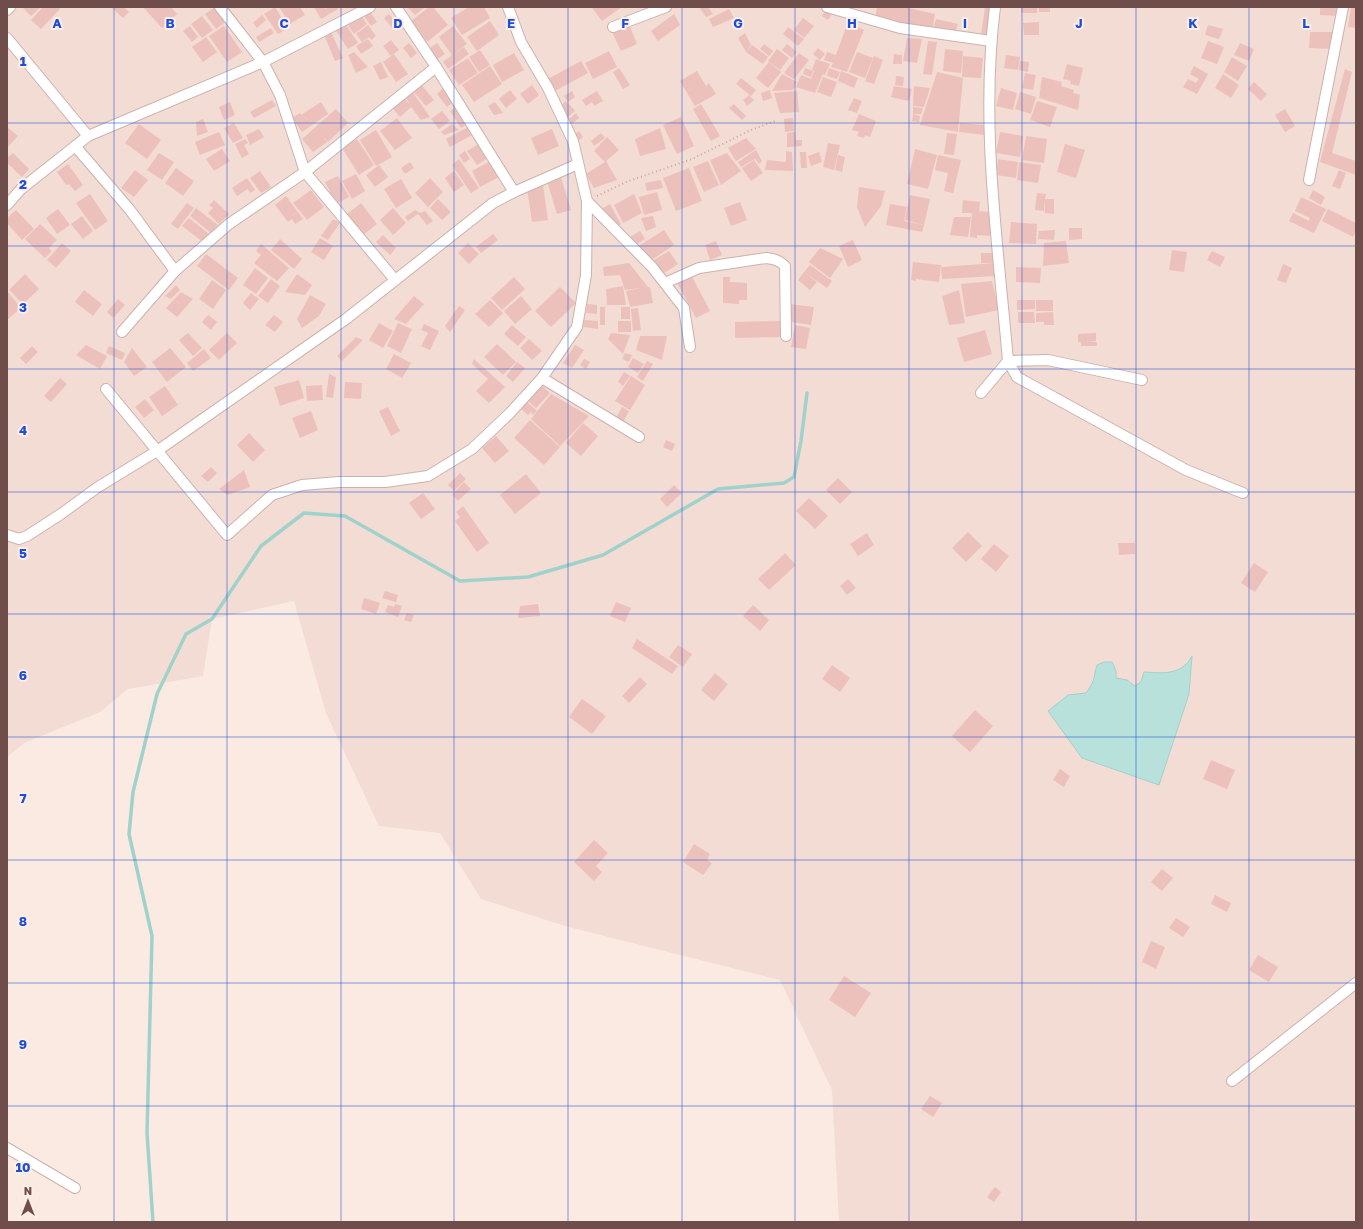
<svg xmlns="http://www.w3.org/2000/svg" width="1363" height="1229" font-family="'Golos Text',sans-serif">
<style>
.residential{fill:#f2dcd4}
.water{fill:#b9e1db;stroke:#a0d2cb}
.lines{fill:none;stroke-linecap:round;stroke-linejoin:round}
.stream{stroke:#a0d2cb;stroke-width:3.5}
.building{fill:#ecc1bc}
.minor-casing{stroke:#ccb2ad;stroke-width:12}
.path{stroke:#d1a5a0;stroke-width:2;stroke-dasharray:1 3;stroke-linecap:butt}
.minor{stroke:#fff;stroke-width:10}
.grid{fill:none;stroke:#1d4ed8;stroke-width:1;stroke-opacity:0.55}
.grid-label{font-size:13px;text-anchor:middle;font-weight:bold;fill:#1d4ed8;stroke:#fdeee7;stroke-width:4;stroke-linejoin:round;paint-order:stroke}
</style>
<rect width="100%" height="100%" fill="#faeae2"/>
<!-- residential -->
<path class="residential" d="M7,7H1356V1222H839L832,1090L780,980L565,926L481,899L440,833L379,826L326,713L294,601L212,619L203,676L128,689L100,712L24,743L7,757Z"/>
<!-- water -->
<path class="water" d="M1192,656L1189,694L1159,785L1082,758L1048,711L1068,695L1086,693C1096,680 1093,678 1097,665L1104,662H1112L1116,671V678L1127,680L1135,686L1141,682L1144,672C1163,673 1181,676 1192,656Z"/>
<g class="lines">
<!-- stream -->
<path class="stream" d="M153,1222L147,1133L152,936L129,834L133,792L157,694L186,634L212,619L261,546L304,513L345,516L460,581L528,577L603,555L718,489L784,483L794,477L801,441L807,393"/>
</g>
<!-- building -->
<g class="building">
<path d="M22,7H41L31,16Z"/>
<path d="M43,7H58L60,9L41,29L31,20Z"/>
<path d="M111,7H124L129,12L123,18Z"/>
<path d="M143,7H171L177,14L162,28Z"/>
<path d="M215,7L227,21L216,29L205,14Z"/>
<path d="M275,7L288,28L278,34L264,14Z"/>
<path d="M279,7H300L305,15L290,24Z"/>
<path d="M314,7H324L326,9L329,7H337L338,9L321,19Z"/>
<path d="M407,7H425L415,15Z"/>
<path d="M429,7H433L448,25L427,42L411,21Z"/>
<path d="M469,7H484L490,18L462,35L451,18Z"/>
<path d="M593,7H622L602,21L592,8Z"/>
<path d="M699,7H708L713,14L706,17Z"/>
<path d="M877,7H904L935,14L932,31L875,19Z"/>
<path d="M985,7H992L989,36L933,31L936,19L958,24L956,30L981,35Z"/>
<rect x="1021" y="7" width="16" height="6"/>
<rect x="1039" y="7" width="11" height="5"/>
<path d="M1320,7H1338L1337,16L1320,15Z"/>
<path d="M1351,7H1356V28L1348,27Z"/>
<path d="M729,9L734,18L713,27L709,19Z"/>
<path d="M826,9L832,14L828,20L822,16Z"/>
<path d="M370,11L377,22L371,26L364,16Z"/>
<path d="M360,14L367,24L354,34L347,24Z"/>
<path d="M389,14L398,24L393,29L384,18Z"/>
<path d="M674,14L680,25L658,41L651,31Z"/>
<path d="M262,15L266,20L257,28L253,23Z"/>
<path d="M202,16L213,30L202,38L191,24Z"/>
<path d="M803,18L814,26L804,38L794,30Z"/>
<path d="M490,21L499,35L477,51L467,37Z"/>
<path d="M628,22L637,44L621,51L611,30Z"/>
<path d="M848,22L864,30L847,72L831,67L833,63L824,60L827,52L836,55Z"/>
<path d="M1039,22V35H1024L1023,23Z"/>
<path d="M345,23L358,43L348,49L335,29Z"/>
<path d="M368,25L376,36L371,40L369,37L362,42L356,34Z"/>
<path d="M1208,25L1223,29L1219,39L1205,35Z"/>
<path d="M190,26L198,37L192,42L183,31Z"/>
<path d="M224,26L242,52L227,62L209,36Z"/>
<path d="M453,26L467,44L453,54L464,47L469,54L448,69L443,62L452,55L439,37Z"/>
<path d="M788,27L804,39L798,46L783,34Z"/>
<path d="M271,28L274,33L259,42L256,37Z"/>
<path d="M331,32L343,58L335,61L324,35Z"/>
<path d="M1310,32H1333L1332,49L1309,48Z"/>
<path d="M745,33L751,45L746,52L738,38Z"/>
<path d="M206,37L217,52L203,62L192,47Z"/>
<path d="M907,38L922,39L917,63L903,61Z"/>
<path d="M368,39L373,46L361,54L356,46Z"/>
<path d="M391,40L399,50L391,56L383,46Z"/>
<path d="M928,41L937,42L932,75L923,74Z"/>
<path d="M1208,41L1224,47L1217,64L1201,58Z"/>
<path d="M409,43L417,53L411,58L403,48Z"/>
<path d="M437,43L445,54L436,60L428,49Z"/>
<path d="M1240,43L1254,49L1249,61L1234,55Z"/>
<path d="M764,44L773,51L769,56L760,49Z"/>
<path d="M787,44L797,52L792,58L782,50Z"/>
<path d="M752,45L768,57L763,64L746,52Z"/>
<path d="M818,48L825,54L820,60L813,54Z"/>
<path d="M777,49L789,58L780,70L768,61Z"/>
<path d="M945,49L963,51L961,73L943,71Z"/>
<path d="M480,50L490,65L479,72L469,57Z"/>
<path d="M609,51L617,67L593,79L585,63Z"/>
<path d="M354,52L368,67L356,73L348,55Z"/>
<path d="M857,52L873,58L865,78L849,72Z"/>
<path d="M514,53L524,70L502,82L493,65Z"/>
<path d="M799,53L809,60L794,79L784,73Z"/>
<path d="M394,54L408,74L396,82L383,62Z"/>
<path d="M894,54L902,55V64H893Z"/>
<path d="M1006,55L1020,57L1018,70L1004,68Z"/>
<path d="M874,56L883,60L874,84L865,81Z"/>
<path d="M963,56L983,58L981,78L962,77Z"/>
<path d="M1232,57L1247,66L1238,81L1224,72Z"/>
<path d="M468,58L478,73L459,85L449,70Z"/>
<path d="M816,59L830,64L825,75L823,74L815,93L796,87L801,75L811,79L814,71L817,72L812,70Z"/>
<path d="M581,61L588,73L553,92L546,80Z"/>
<path d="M1020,61L1029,62L1028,72L1019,70Z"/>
<path d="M381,62L388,77L380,80L373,66Z"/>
<path d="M769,62L781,72L768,88L756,78Z"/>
<path d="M1067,64L1083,68L1079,86L1070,84L1071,81L1063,79Z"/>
<path d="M490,66L502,84L474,102L462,85Z"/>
<path d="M1194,66L1208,74L1197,94L1183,87L1188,79L1196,83L1199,79L1190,74Z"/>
<path d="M619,68L630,85L623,89L613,72Z"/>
<path d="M805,68L813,71L811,77L803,74Z"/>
<path d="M829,68L840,72L837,79L827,76Z"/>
<path d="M1345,69L1352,72L1332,153L1356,161V175L1320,162Z"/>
<path d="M697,71L706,86L709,83L716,94L695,106L680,81Z"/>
<path d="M841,71L858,78L854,88L838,81Z"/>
<path d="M937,72L963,78L958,132L920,125Z"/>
<path d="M1025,73L1036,75L1033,90L1022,88Z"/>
<path d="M782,74L797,82L793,90L772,91Z"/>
<path d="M1223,74L1239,85L1231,98L1215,88Z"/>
<path d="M896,76L904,77L903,86L895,85Z"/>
<path d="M823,77L837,82L831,97L817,92Z"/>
<path d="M1042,77L1062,82L1061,86L1074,90L1073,93L1080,95L1078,110L1039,98Z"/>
<path d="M741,78L756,90L751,96L736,84Z"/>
<path d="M1254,82L1267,94L1261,101L1248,89Z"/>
<path d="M420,83L434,100L426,106L412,90Z"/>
<path d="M532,85L539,95L528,104L520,94Z"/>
<path d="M894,86L912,89L909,101L891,97Z"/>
<path d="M914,86L930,88L924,107L913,106Z"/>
<path d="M443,88L454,101L447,107L437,94Z"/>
<path d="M1001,88L1017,93L1013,110L996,106Z"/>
<path d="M510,90L517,99L506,108L499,99Z"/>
<path d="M770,90L772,98L763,101L761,93Z"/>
<path d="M412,91L430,117L421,120L411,107L400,117L391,106L403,96L410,105L405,96Z"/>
<path d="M572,91L575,97L568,102L564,96Z"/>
<path d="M597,91L603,101L594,106L592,102L586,106L582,100Z"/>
<path d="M797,91L799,112L780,113L774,93Z"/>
<path d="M1020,92L1036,97L1031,114L1015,109Z"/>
<path d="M749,95L754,100L747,106L743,100Z"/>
<path d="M854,98L862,101L857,113L848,110Z"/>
<path d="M272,100L276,106L254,118L250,112Z"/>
<path d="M566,101L575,111L567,118L558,108Z"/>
<path d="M1037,101L1057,107L1050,127L1030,120Z"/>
<path d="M230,102L235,115L224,120L219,107Z"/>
<path d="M321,102L328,114L302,132L292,118L300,113L301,115Z"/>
<path d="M495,102L503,113L494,115L488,106Z"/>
<path d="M701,104L720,136L711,141L693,109Z"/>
<path d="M734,104L746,116L742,120L729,108Z"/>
<path d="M458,106L469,123L461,128L450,111Z"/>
<path d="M913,107L923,108L921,114H913Z"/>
<path d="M336,109L348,123L328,142L322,135L327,142L313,152L302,139Z"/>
<path d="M1285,109L1295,126L1285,132L1275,115Z"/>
<path d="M442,111L450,121L439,129L431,119Z"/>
<path d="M576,113L579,118L572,124L568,120Z"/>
<path d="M859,114L876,121L870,137L865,135L864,138L857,136L859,132L852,130Z"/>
<path d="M913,114L920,116L919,122L912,121Z"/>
<path d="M681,117L694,146L677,154L663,125Z"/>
<path d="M397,118L412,138L395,150L380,131Z"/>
<path d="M793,118L794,131L785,132L784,119Z"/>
<path d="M203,119L208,132L197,136L196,122Z"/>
<path d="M234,123L243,138L233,143L224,128Z"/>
<path d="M960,123L985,125V135L959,132Z"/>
<path d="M139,124L161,140L147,159L125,143Z"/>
<path d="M452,124L459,130L444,135L441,132Z"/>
<path d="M470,126L474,134L450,147L446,139Z"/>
<path d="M7,127L18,136L7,148Z"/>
<path d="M660,128L666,149L640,156L635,139Z"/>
<path d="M259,129L264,137L250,145L246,135Z"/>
<path d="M552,129L559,146L538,155L531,138Z"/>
<path d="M376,130L392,157L376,166L360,140Z"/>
<path d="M579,131L583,137L578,141L574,135Z"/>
<path d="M219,132L225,145L200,155L195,142Z"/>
<path d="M795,132L796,140H802V146L787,147V133Z"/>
<path d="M1000,132L1023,136L1020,157L996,153Z"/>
<path d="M601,133L605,138L594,146L591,141Z"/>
<path d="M947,133L957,134L954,155L944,154Z"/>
<path d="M1026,136L1047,139L1044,163L1022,160Z"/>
<path d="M607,137L619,150L606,161L617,180L594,188L586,174L605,162L594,151Z"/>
<path d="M746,138L756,149L736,161L728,148Z"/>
<path d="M245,139L248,143L244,145L249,154L242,158L235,144Z"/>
<path d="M357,139L374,165L359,175L342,148Z"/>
<path d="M828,143L840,145L834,170L823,167Z"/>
<path d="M479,144L488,158L477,165L467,151Z"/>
<path d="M1065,144L1085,150L1076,178L1057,172Z"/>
<path d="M222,149L230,161L214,171L206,159Z"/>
<path d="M915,149L937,155L928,189L907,184Z"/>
<path d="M756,150L762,161L759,164L755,159L741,167L738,162Z"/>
<path d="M465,151L470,159L464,163L459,155Z"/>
<path d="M786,151L792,152L793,171L765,170L767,160L786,162Z"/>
<path d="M800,152H806L807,168H801Z"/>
<path d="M819,152L822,162L811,166L808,156Z"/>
<path d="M13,153L29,169L22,177L7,163V158Z"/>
<path d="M159,153L174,162L162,180L147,170Z"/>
<path d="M727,153L741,171L721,185L710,160Z"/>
<path d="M838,155L845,157L842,172L835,170Z"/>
<path d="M938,155L961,160L953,193L944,191L948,173L935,170Z"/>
<path d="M459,159L479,188L471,193L452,165Z"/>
<path d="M998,159L1018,162L1016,178L996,175Z"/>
<path d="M754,160L763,173L751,181L742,168Z"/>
<path d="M490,161L499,177L480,187L472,171Z"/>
<path d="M708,161L719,185L704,192L693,167Z"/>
<path d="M410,162L414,168L405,174L401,168Z"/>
<path d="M1019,162L1041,165L1038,183L1017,180Z"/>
<path d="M68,164L83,185L75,191L69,184L66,185L57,172Z"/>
<path d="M379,165L388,177L375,187L366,175Z"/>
<path d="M176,168L194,181L183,196L165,183Z"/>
<path d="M689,168L702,201L676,211L663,178Z"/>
<path d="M135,170L148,180L134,197L121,188Z"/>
<path d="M1339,170L1346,173L1340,189L1332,186Z"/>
<path d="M260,171L271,187L261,193L250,178Z"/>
<path d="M454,171L464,185L454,192L445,178Z"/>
<path d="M356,174L365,191L352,199L342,181Z"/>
<path d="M338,176L349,197L336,204L325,182Z"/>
<path d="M561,177L571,210L557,214L547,181Z"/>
<path d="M247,178L255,190L250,193L248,189L237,196L232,188Z"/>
<path d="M430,178L443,192L428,207L415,193Z"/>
<path d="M401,179L412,198L396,208L384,189Z"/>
<path d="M661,180L663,188L647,191L645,183Z"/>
<path d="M543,185L548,220L532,222L527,188Z"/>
<path d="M859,187L885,191L881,206L865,227L857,207Z"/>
<path d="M311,190L324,207L307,220L293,203Z"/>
<path d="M1313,190L1325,197L1321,205L1309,198Z"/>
<path d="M657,192L662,210L644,215L639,197Z"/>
<path d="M1037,193L1046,194L1045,199H1054V214L1045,213V200L1044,211L1035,210Z"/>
<path d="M90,194L108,221L95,230L76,203Z"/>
<path d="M634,194L642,213L623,223L614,205Z"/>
<path d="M910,195L930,199L924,225L905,220Z"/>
<path d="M286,196L303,219L295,224L292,219L288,222L275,205Z"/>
<path d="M1301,197L1326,209L1314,233L1289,221L1293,213L1309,221L1310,218L1295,211Z"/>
<path d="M438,199L451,212L442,220L430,208Z"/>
<path d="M214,200L229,214L219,224L208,213L213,208L209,205Z"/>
<path d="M963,200L980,202L979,214L980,211L989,212V218H992V222H990V227H994L993,236L977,235V238L970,237L972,213H962Z"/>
<path d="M740,202L747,220L731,226L724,208Z"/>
<path d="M187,203L194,208L178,229L171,224Z"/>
<path d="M361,203L377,224L363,235L347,214Z"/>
<path d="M610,204L621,224L612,229L601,209Z"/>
<path d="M890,204L907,207L904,221L924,225L922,232L886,225Z"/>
<path d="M196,208L218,225L211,233L190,216Z"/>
<path d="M393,208L406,223L393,235L380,220Z"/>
<path d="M58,209L70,225L57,234L46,218Z"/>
<path d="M1328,209L1356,223V231L1353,237L1322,221Z"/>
<path d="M16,210L34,229L22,240L7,223V218Z"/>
<path d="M415,210L420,213L425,211L433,221L427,225L418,214L408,221L405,217Z"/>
<path d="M82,216L93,231L83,239L71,224Z"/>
<path d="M653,216L656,227L646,231L641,218Z"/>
<path d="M954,217H971L968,237L950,235Z"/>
<path d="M189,218L209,234L203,242L182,226Z"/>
<path d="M333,219L340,223L328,240L321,236Z"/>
<path d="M1011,222L1037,224L1036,244L1009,243Z"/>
<path d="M40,224L57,240L49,248L52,251L45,258L25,239Z"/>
<path d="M1069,228H1082V239L1069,240Z"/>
<path d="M664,230L674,245L647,263L637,247Z"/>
<path d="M1055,230L1054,240L1038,239L1039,231Z"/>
<path d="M640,231L645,239L632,247L627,239Z"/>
<path d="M493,234L498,240L481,253L476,247Z"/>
<path d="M383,235L396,248L390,255L376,242Z"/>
<path d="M320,238L333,246L324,260L311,252Z"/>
<path d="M280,239L302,259L294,269L271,250Z"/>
<path d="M853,240L862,260L848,267L839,246Z"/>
<path d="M716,241L722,255L710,260L705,245Z"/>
<path d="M1066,241L1069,263L1043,266L1044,243Z"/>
<path d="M62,243L71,251L56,268L47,260Z"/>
<path d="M468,243L479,254L469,264L458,253Z"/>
<path d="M261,244L289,268L277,281L254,263L261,255L256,251Z"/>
<path d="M820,248L843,259L830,278L809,262Z"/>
<path d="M1172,250L1187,252L1184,272L1169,270Z"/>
<path d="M669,251L678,264L661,275L652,261Z"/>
<path d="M1212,251L1225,257L1220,267L1207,260Z"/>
<rect x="981" y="253" width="13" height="10"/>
<path d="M206,254L238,278L229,290L197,266Z"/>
<path d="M913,262L941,265L939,282L916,279V281L911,280Z"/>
<path d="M629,263L648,287H650L653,303L630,307L626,291L640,288L625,290L620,275L604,276L603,267Z"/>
<path d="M996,263V276L942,279L941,267Z"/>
<path d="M1283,264L1292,268L1286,283L1277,280Z"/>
<path d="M810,265L832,281L827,288L804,272Z"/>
<path d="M687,267L710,311L696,318L673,275Z"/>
<path d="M1016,267L1041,268L1040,283L1016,282Z"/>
<path d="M255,268L268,278L256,294L243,285Z"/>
<path d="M804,272L817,282L810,290L798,280Z"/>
<path d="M25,274L39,289L23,304L9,290Z"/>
<path d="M297,274L312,285L305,295L285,292Z"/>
<path d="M514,277L525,289L502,310L491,298Z"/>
<path d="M723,277H730V282L747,283V300H739V304L723,303Z"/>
<path d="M271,279L280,286L268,303L258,296Z"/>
<path d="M212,280L226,290L213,309L199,299Z"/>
<path d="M992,281L999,310L966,317L961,284Z"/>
<path d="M176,285L180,290L171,299L165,296Z"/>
<path d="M623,286L626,305H607L606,289Z"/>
<path d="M560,287L576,303L551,327L535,311Z"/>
<path d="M84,290L102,304L93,316L75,302Z"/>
<path d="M959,290L965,323L949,325L942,296Z"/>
<path d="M7,291L21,308L7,320Z"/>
<path d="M181,292L193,299L177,317L166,308Z"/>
<path d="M251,293L259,299L250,310L243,303Z"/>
<path d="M310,295L326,304L319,316L302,328L297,319Z"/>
<path d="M414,296L424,304L406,324L394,319Z"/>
<path d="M521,296L532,309L515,324L504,311Z"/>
<path d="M118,299L125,305L113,318L107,312Z"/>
<path d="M490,300L503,313L489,327L475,314Z"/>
<path d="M1017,300H1035V309L1017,310Z"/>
<rect x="1036" y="300" width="17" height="11"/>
<path d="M587,304L597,305V314L586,313Z"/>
<path d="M789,304L814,307L811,325L786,321Z"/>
<path d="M459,306L465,310L450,332L445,326Z"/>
<rect x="600" y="307" width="5" height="18"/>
<rect x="621" y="307" width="9" height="12"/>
<path d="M638,308L641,330L633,331L631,309Z"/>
<path d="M1018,312H1034L1035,323H1018Z"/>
<path d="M1053,312L1054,325H1044V322H1036V313Z"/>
<path d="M208,315L217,322L211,330L202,322Z"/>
<path d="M274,315L283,322L275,332L265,325Z"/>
<path d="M584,320L598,321V329L583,327Z"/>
<rect x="618" y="321" width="13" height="11"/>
<path d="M780,321V337L735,338V322Z"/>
<path d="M379,323L393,331L383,348L369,340Z"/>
<path d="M398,323L412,329L401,353L387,346Z"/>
<path d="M424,324L439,331L430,350L421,346L428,333L421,330Z"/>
<path d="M512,325L526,337L518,346L504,334Z"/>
<path d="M795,325L810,328L806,349L791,347Z"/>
<path d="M985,330L992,354L964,362L957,338Z"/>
<path d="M188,333L202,348L193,356L179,340Z"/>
<path d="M227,333L237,343L219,360L209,350Z"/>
<path d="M611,333L630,335L623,354L608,339Z"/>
<path d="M1096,333V341L1086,342H1097V346H1081V342H1078V334Z"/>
<path d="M640,336H667L662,360L636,350Z"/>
<path d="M356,337L363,340L342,361L337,356Z"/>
<path d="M529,339L542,351L532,360L520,348Z"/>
<path d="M497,344L516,362L503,375L484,357Z"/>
<path d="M86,345L107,356L100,369L76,355Z"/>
<path d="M575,345L584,350L572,368L563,363Z"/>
<path d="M32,346L38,352L26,364L20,358Z"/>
<path d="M109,346L125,353L122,360L106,353Z"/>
<path d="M132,348L147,367L134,376L124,362Z"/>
<path d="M170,348L186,367L167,382L152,362Z"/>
<path d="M204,349L211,358L193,371L187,363Z"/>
<path d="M625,353L632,355L629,362L622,359Z"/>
<path d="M394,354L411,363L402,378L386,369Z"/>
<path d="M633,358L644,364L638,373L628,367Z"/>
<path d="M474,359L505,387L489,403L476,391L488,379L472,364Z"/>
<path d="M584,359L590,362L586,369L580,365Z"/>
<path d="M647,361L653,364L643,381L637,377Z"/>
<path d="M517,362L525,368L513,382L506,376Z"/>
<path d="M624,372L630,376L623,386L618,382Z"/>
<path d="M329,374L336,377L333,398L326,397Z"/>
<path d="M631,376L645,385L630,410L615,401Z"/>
<path d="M60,378L67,384L51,402L44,396Z"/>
<path d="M299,380L304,398L280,406L274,387Z"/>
<path d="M345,382L362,383L361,399L344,398Z"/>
<path d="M540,384L550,393L536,408L527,400Z"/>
<path d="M322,385L323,400L307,401L306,386Z"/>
<path d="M165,386L178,405L162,416L149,397Z"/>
<path d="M551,394L589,416L560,446L531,419Z"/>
<path d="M145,399L154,410L144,418L135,407Z"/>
<path d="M526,401L537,411L533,415L531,412L528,415L520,408Z"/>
<path d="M388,407L400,431L391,436L379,411Z"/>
<path d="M622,407L629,411L623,422L616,418Z"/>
<path d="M311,411L318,430L300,438L292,418Z"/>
<path d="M530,420L560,447L544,465L514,438Z"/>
<path d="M583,423L598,436L581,456L566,443Z"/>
<path d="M249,433L265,450L253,462L237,445Z"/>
<path d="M496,436L509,451L495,463L482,448Z"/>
<path d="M666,440L675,444L672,451L663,447Z"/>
<path d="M211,467L217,473L208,482L201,476Z"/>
<path d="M244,470L250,487L228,495L219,489Z"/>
<path d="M460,473L466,479L454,491L448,485Z"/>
<path d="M526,474L541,493L515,514L500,495Z"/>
<path d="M838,478L852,492L840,504L826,490Z"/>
<path d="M464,482L471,489L458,501L452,495Z"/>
<path d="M674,485L682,493L667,507L660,499Z"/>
<path d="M423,493L435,509L421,519L409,503Z"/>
<path d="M809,498L828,516L815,529L796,511Z"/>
<path d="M463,506L489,543L477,552L455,521L460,517L456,512Z"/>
<path d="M968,532L982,546L966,562L952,548Z"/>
<path d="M867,533L874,545L858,556L850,544Z"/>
<path d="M1118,543H1135V554L1119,555Z"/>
<path d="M994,544L1009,556L996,572L981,559Z"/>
<path d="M785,553L796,565L769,590L758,579Z"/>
<path d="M1254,563L1268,572L1255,592L1241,583Z"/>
<path d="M848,579L856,588L847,595L840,586Z"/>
<path d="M385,591L398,595L396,602L382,598Z"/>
<path d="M364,598L380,603L376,614L361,609Z"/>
<path d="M616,602L631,608L625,622L610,616Z"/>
<path d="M395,604L402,606L398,617L385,612L388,605L394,607Z"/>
<path d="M538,604L540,616L518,618L520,606Z"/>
<path d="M753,605L769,620L760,631L743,616Z"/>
<path d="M407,613L414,615L411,622L404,620Z"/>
<path d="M637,639L678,666L672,674L632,648Z"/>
<path d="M678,645L692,654L683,667L669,657Z"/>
<path d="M832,665L850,678L840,692L822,679Z"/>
<path d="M715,673L728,684L714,701L701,690Z"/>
<path d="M640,677L647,684L629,703L622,696Z"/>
<path d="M582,699L606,716L592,734L569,717Z"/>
<path d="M975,710L993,726L970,752L952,736Z"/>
<path d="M1211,760L1235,770L1227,789L1203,779Z"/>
<path d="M1060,769L1070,776L1064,787L1053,780Z"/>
<path d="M594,840L608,853L596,866L602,872L594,881L574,862Z"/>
<path d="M694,844L710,854L707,860L712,863L703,875L683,862Z"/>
<path d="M1162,869L1173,878L1162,891L1151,882Z"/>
<path d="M1215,895L1231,903L1227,912L1211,904Z"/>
<path d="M1176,918L1190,927L1183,937L1169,928Z"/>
<path d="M1151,941L1165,947L1156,969L1142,962Z"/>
<path d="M1258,955L1278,967L1269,982L1249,970Z"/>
<path d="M844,976L871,993L855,1017L829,1000Z"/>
<path d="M930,1096L942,1103L933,1117L921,1109Z"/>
<path d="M995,1187L1001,1192L994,1202L987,1197Z"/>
</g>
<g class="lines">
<defs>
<g id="minor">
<path d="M220,7L263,62L280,95L305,172L395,280"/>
<path d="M396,7L436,67L514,192"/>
<path d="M827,7L900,28L991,41"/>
<path d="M995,7C980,125 998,244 1008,361L1048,360L1142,380"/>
<path d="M7,10L10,7"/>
<path d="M613,27L666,7"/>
<path d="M7,38L88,136"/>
<path d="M75,146L130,210L175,271"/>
<path d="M1309,180L1343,7"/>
<path d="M587,201L652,267L684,308L690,347"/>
<path d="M7,205L21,189L88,136L263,62L370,7"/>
<path d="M665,283L699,268L766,258C774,259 779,260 785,266L786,336"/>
<path d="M122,332L175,271L229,224L305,172L436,67"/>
<path d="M542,378L639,437"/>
<path d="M106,389L227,535L272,495L302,485L339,482H385L428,476L472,449L510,413L542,378L577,327L586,275L587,201L573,141L548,88L521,42L508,7"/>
<path d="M981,393L1008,361L1017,377L1186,470L1243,493"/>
<path d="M7,535L19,539L27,536L61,514L98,487L157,451L346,319L493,203L514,192L578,164"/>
<path d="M1232,1081L1356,983"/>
<path d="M7,1148L75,1188"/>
</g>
</defs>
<!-- minor casing -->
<use href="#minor" class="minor-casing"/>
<!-- path -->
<path class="path" d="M597,196L626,182L692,159L751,130L775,121"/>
<!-- minor -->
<use href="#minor" class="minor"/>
</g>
<!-- grid -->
<path class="grid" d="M114,7V1222M227,7V1222M341,7V1222M454,7V1222M568,7V1222M682,7V1222M795,7V1222M909,7V1222M1022,7V1222M1136,7V1222M1249,7V1222M7,123H1356M7,246H1356M7,369H1356M7,492H1356M7,614H1356M7,737H1356M7,860H1356M7,983H1356M7,1106H1356"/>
<g class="grid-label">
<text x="57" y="28">A</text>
<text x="170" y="28">B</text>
<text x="284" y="28">C</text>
<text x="398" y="28">D</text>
<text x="511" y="28">E</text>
<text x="625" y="28">F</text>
<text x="738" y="28">G</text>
<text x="852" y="28">H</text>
<text x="965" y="28">I</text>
<text x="1079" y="28">J</text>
<text x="1193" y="28">K</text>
<text x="1306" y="28">L</text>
<text x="23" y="66">1</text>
<text x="23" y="189">2</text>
<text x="23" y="312">3</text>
<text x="23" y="435">4</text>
<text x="23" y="558">5</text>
<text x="23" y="680">6</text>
<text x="23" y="803">7</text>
<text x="23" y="926">8</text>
<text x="23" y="1049">9</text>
<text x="23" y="1172">10</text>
</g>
<!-- border -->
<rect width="1363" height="1229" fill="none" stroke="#6f4d4b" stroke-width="16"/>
<!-- north arrow -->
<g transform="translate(28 1201)" stroke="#fdeee7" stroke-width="3" paint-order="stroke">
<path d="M0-3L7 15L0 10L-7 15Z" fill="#6f4d4b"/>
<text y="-6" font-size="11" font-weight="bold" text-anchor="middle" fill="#6f4d4b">N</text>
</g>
</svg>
